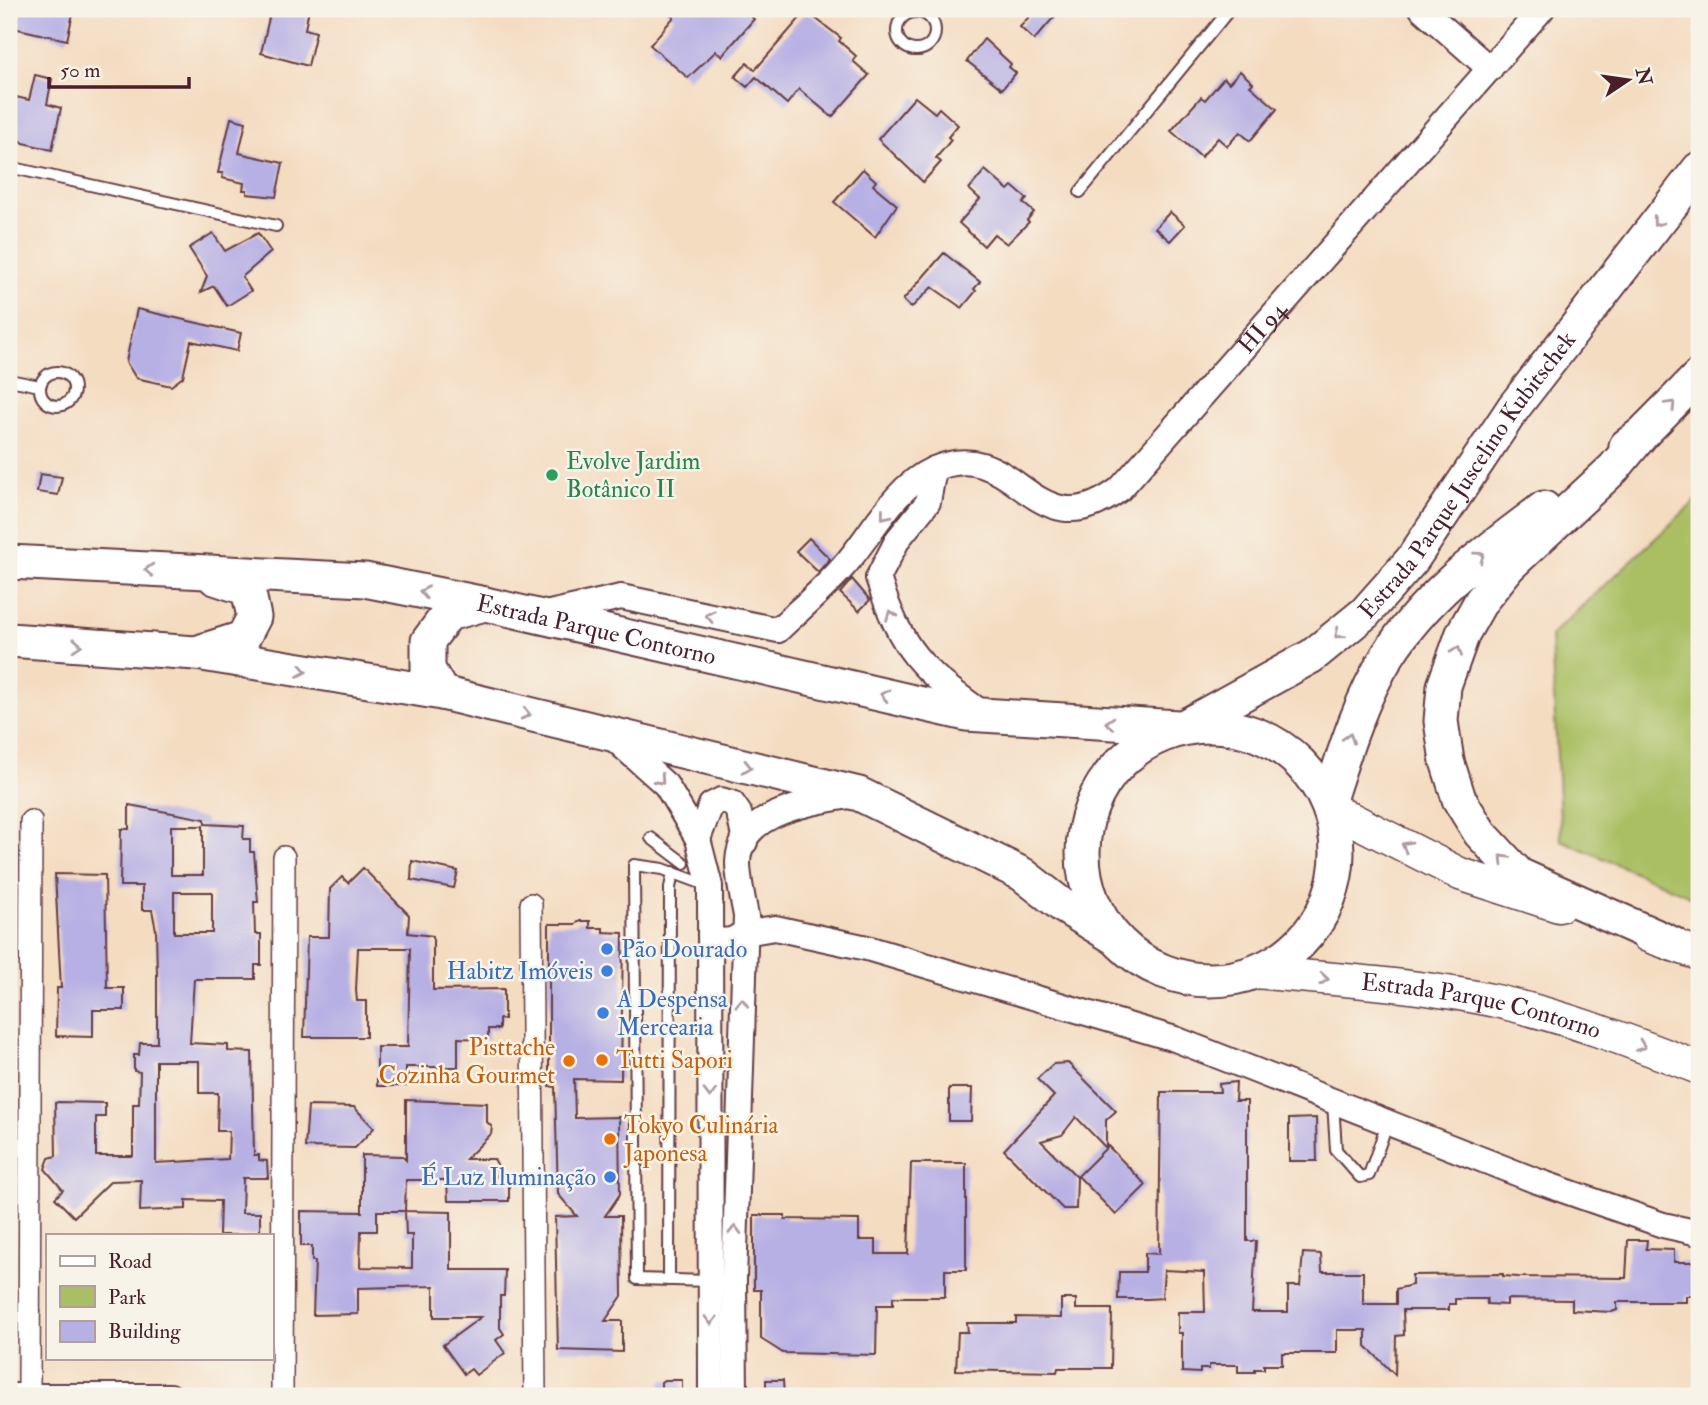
<svg xmlns="http://www.w3.org/2000/svg" width="1708" height="1405" font-family="'IM FELL Double Pica',serif">
<style>
.green{fill:#aabf63;stroke:#7a6f47;stroke-width:2}
.building{fill:#b7b0e4;fill-rule:evenodd}
.lines{fill:none;stroke-linecap:round;stroke-linejoin:round}
.service-casing{stroke:#643b42;stroke-width:14}
.minor-casing{stroke:#643b42;stroke-width:24}
.tertiary-casing{stroke:#643b42;stroke-width:28}
.primary-casing{stroke:#643b42;stroke-width:35}
.trunk-casing{stroke:#643b42;stroke-width:37}
.service{stroke:#fff;stroke-width:10}
.minor{stroke:#fff;stroke-width:21}
.tertiary{stroke:#fff;stroke-width:24}
.primary{stroke:#fff;stroke-width:32}
.trunk{stroke:#fff;stroke-width:33}
.oneway{stroke:#ae9aa0}
.leisure-dot{fill:#2e9e5b;stroke:#f7f3e8;stroke-width:2.5}
.shop-dot{fill:#3f7fe0;stroke:#f7f3e8;stroke-width:2.5}
.food-dot{fill:#e8710a;stroke:#f7f3e8;stroke-width:2.5}
.labels{text-anchor:middle;stroke-width:5;stroke-linejoin:round;paint-order:stroke}
.street-label{font-size:24px;fill:#4a1f2b;stroke:#f7f3e8}
.leisure-label{font-size:24px;fill:#27864d;stroke:#f7f3e8;text-anchor:start}
.shop-label{font-size:24px;fill:#366cbe;stroke:#f7f3e8;text-anchor:start}
.food-label{font-size:24px;fill:#c56008;stroke:#f7f3e8;text-anchor:start}
</style>
<rect width="100%" height="100%" fill="#f7f3e8"/>
<filter id="ink" filterUnits="userSpaceOnUse"><feTurbulence type="fractalNoise" baseFrequency=".0143" numOctaves="2"/><feDisplacementMap in="SourceGraphic" scale="14" xChannelSelector="R" yChannelSelector="G"/><feConvolveMatrix kernelMatrix="1 2 1 2 8 2 1 2 1" color-interpolation-filters="sRGB"/></filter>
<filter id="wash" filterUnits="userSpaceOnUse"><feTurbulence type="fractalNoise" baseFrequency=".00686" numOctaves="4" result="noise"/><feDisplacementMap in="SourceGraphic" scale="28" xChannelSelector="R" yChannelSelector="G"/><feGaussianBlur stdDeviation="1.57" result="paint"/><feColorMatrix in="noise" values="0 0 0 0 0 0 0 0 0 0 0 0 0 0 0 0 0 1.4 0 .05"/><feComposite in="paint" operator="in"/></filter>
<g filter="url(#wash)">
<rect width="100%" height="100%" fill="#f4dcc1"/>
<!-- green -->
<path class="green" d="M1699,498V900L1561,840L1551,635Z"/>
<g id="blocks">
<!-- building -->
<g class="building">
<path d="M9,9H74L67,40L9,27Z"/>
<path d="M271,9H309L305,29L316,32L308,66L261,53Z"/>
<path d="M664,9H743L754,19L722,56L716,51L688,78L650,45L674,17Z"/>
<path d="M1036,9H1061L1034,40L1020,27Z"/>
<path d="M806,11L841,38L839,41L856,56L853,61L869,75L832,117L799,89L787,104L756,77L747,87L735,77L747,63L755,70Z"/>
<path d="M984,39L1011,64L1009,67L1016,73L1002,89L967,61Z"/>
<path d="M1240,71L1253,83L1250,86L1277,109L1250,141L1240,132L1227,146L1218,138L1201,157L1171,131L1201,97L1205,100L1224,78L1229,83Z"/>
<path d="M35,75L52,79L47,104L61,108L52,150L24,143L9,135V105L13,106L16,97L29,100Z"/>
<path d="M915,97L935,113L939,108L958,125L948,137L951,140L936,158L941,162L923,182L878,139Z"/>
<path d="M231,118L246,122L239,153L283,163L276,197L247,194V190H243L244,183L222,178L223,173H218Z"/>
<path d="M863,169L876,181L873,185L897,205L875,237L834,202Z"/>
<path d="M985,170L1008,190L1012,186L1027,199L1023,203L1034,212L1027,220L1029,222L1007,244L994,234L984,246L959,223L980,199L969,189Z"/>
<path d="M1170,212L1185,225L1170,241L1155,228Z"/>
<path d="M213,233L225,251L258,233L271,252L242,277L251,291L227,306L214,286L201,292L207,276L189,248Z"/>
<path d="M944,253L980,282L974,289L976,291L962,308L932,287L911,308L903,300Z"/>
<path d="M137,309L241,333L237,351L191,341L183,377L171,386L136,378L126,362Z"/>
<path d="M40,474L62,477L58,495L37,492Z"/>
<path d="M809,538L830,559L818,572L796,551Z"/>
<path d="M852,579L870,600L859,611L840,593Z"/>
<path d="M129,805L205,819V824L244,826L243,839H250V852H254L258,902H254L255,934H261V965H255V979H194L190,1043L228,1045V1051L252,1052L254,1155H259V1160L267,1161L268,1178H243L242,1213H260V1235H219L220,1201L186,1200V1209L140,1211L141,1180L111,1181L74,1217L55,1198L63,1190L45,1169L49,1158L56,1156L55,1103L58,1102L105,1103V1117H96V1156H133V1104H139L140,1072L134,1071V1055H139L140,1043H157V974L156,930L152,910H142V886H120L121,829H129ZM171,826H203V875H171ZM174,892H212V933H174ZM156,1061H199V1093H218L217,1131H229L228,1159L156,1163Z"/>
<path d="M412,861L458,871L454,888L411,880Z"/>
<path d="M363,868L409,915L408,933L433,936V990L504,989V1019H499V1029H488V1039L458,1038V1067H406V1086H377V1047H408L410,948H358L356,990L357,1001H366V1037H304L307,937H329L330,889L342,877L348,883Z"/>
<path d="M55,874L105,875L107,988H124V1010H93V1037L56,1036L57,988H61Z"/>
<path d="M578,921H590V928H603V932L623,933L621,1080L574,1079L575,1118L619,1117L620,1194L605,1216H621L622,1296L605,1321H622V1352L558,1350L555,1217L577,1216L558,1194L555,1087L549,1086V924H576Z"/>
<path d="M1068,1063L1116,1111L1106,1120V1147L1108,1146L1146,1185L1116,1215L1078,1176L1106,1148L1076,1117L1062,1135L1041,1141L1077,1177L1076,1209H1063L1004,1150L1054,1096L1037,1079L1053,1064Z"/>
<path d="M1236,1082L1235,1101H1247V1241H1256L1252,1312H1288V1286H1300L1303,1253L1321,1254L1322,1272H1363V1304H1396V1289L1412,1285V1275L1503,1274V1276L1518,1277L1626,1278L1628,1240H1647L1646,1249L1674,1250V1262H1699V1296H1686V1302H1617V1310L1612,1312L1572,1310V1300L1507,1299V1305L1487,1304V1299H1455V1304H1449V1310H1403L1404,1335L1396,1336L1395,1375L1366,1346V1330H1337V1353H1282V1365H1264V1369H1255V1372H1238V1365H1209V1369H1200V1373L1182,1372V1333H1178V1312H1205L1204,1272L1164,1270L1162,1298L1148,1299H1118L1119,1272H1145V1253L1159,1254L1161,1092H1220L1219,1084Z"/>
<path d="M949,1088H972L971,1121H949Z"/>
<path d="M406,1100L487,1103V1122L492,1127L491,1134L466,1159H494L497,1164V1177H509V1201H448L447,1180H406L405,1211L451,1212V1270H505L504,1296H500V1328L504,1334L496,1340L505,1353L476,1375L471,1369L464,1374L443,1345L481,1317H434V1286L358,1288V1314L313,1315L315,1261H312V1246H301V1211L362,1212V1155L402,1156L406,1160ZM377,1211H405L406,1235H412V1268L360,1267L361,1231H377Z"/>
<path d="M308,1106L354,1107L374,1128L355,1148L305,1147Z"/>
<path d="M1316,1118L1317,1161H1289V1119Z"/>
<path d="M911,1163H966V1270H945V1297H893V1305H877L876,1355L783,1353L761,1339V1290H754V1215H785V1219L859,1220V1240H876V1254H908Z"/>
<path d="M1061,1299H1076V1309H1112L1111,1368H1058L1057,1372L956,1370L958,1332H968L967,1323H1016V1317L1061,1318Z"/>
<path d="M664,1380H682V1396H661V1382Z"/>
<path d="M766,1380H783L784,1396H766Z"/>
</g>
</g>
</g>
<g filter="url(#ink)">
<use href="#blocks" fill-opacity="0" stroke="#643b42" stroke-width="2"/>
<g class="lines">
<defs>
<g id="service">
<circle cx="916" cy="31" r="19"/>
<path d="M9,167L276,226"/>
<path d="M1080,192L1230,9"/>
<circle cx="57" cy="389" r="17"/>
<path d="M9,380L40,386"/>
<path d="M651,838L684,863"/>
<path d="M709,886L663,869L634,865L637,1279L710,1281"/>
<path d="M1333,1102L1336,1150L1360,1177L1369,1175L1387,1124"/>
<path d="M669,1280L670,888L673,872"/>
</g>
<g id="minor">
<path d="M531,904L535,1396"/>
<path d="M29,1396L31,821"/>
<path d="M282,1396L284,857"/>
</g>
<g id="tertiary">
<path d="M1422,9L1490,69"/>
<path d="M934,469L928,502L898,539L878,578C902,652 921,669 982,713"/>
<path id="s1" d="M541,615L621,597L778,630C799,610 823,590 843,567C871,536 893,488 932,470C1017,431 1032,556 1120,489L1542,9"/>
<path d="M610,735L666,785L698,839L710,886L711,1396"/>
<path d="M698,839L711,805L721,800L732,803L739,813L745,842"/>
<path d="M710,936L721,941L732,940L744,933L775,928L867,948L1175,1039L1534,1180L1663,1225L1699,1233"/>
<path d="M9,1396H170"/>
<path d="M735,1396L734,1280L746,916C743,899 738,879 738,862C740,809 815,803 853,795"/>
</g>
<g id="primary">
<path d="M1330,808L1460,874L1559,906"/>
<path d="M1648,936L1699,954"/>
<path id="s2" d="M1256,972C1336,980 1418,984 1496,1001C1566,1017 1632,1042 1699,1068"/>
</g>
<g id="trunk">
<path d="M1643,433L1614,468L1509,566L1481,601L1463,633L1444,686L1441,721L1447,761L1459,799L1480,833L1519,875L1673,944"/>
<path d="M1626,446L1643,433L1699,376"/>
<path id="s3" d="M9,562L365,580L485,604L966,714L1178,727"/>
<path d="M9,640L196,653L442,693L859,794L1022,874L1063,906L1112,936"/>
<path d="M202,651L243,638L254,617L248,589L215,578"/>
<path d="M442,693L428,669V641L448,614L485,604"/>
<path id="s4" d="M1187,725L1312,656L1365,613L1412,560L1514,407L1699,169"/>
<circle cx="1210" cy="853" r="127"/>
<path d="M1328,803C1344,753 1360,700 1388,655C1427,593 1487,551 1544,508"/>
</g>
</defs>
<!-- service casing -->
<use href="#service" class="service-casing"/>
<!-- minor casing -->
<use href="#minor" class="minor-casing"/>
<!-- tertiary casing -->
<use href="#tertiary" class="tertiary-casing"/>
<!-- primary casing -->
<use href="#primary" class="primary-casing"/>
<!-- trunk casing -->
<use href="#trunk" class="trunk-casing"/>
<!-- service -->
<use href="#service" class="service"/>
<!-- minor -->
<use href="#minor" class="minor"/>
<!-- tertiary -->
<use href="#tertiary" class="tertiary"/>
<!-- primary -->
<use href="#primary" class="primary"/>
<!-- trunk -->
<use href="#trunk" class="trunk"/>
</g>
<!-- one-way arrows -->
<defs><path id="oneway-chevron" d="M-2-3.5L2.5 0L-2 3.5" fill="none" stroke-width="1.6" stroke-linecap="round" stroke-linejoin="round" transform="scale(1.75)"/></defs>
<g class="oneway">
<use href="#oneway-chevron" transform="translate(1657 222) rotate(128)"/>
<use href="#oneway-chevron" transform="translate(1671 405) rotate(-46)"/>
<use href="#oneway-chevron" transform="translate(885 515) rotate(129)"/>
<use href="#oneway-chevron" transform="translate(1480 556) rotate(-37)"/>
<use href="#oneway-chevron" transform="translate(149 570) rotate(-177)"/>
<use href="#oneway-chevron" transform="translate(424 592) rotate(-169)"/>
<use href="#oneway-chevron" transform="translate(891 615) rotate(-111)"/>
<use href="#oneway-chevron" transform="translate(710 616) rotate(-168)"/>
<use href="#oneway-chevron" transform="translate(1339 634) rotate(141)"/>
<use href="#oneway-chevron" transform="translate(77 645) rotate(4)"/>
<use href="#oneway-chevron" transform="translate(1457 651) rotate(-70)"/>
<use href="#oneway-chevron" transform="translate(302 671) rotate(10)"/>
<use href="#oneway-chevron" transform="translate(885 695) rotate(-167)"/>
<use href="#oneway-chevron" transform="translate(526 714) rotate(14)"/>
<use href="#oneway-chevron" transform="translate(1110 723) rotate(-177)"/>
<use href="#oneway-chevron" transform="translate(1349 738) rotate(-72)"/>
<use href="#oneway-chevron" transform="translate(747 767) rotate(13)"/>
<use href="#oneway-chevron" transform="translate(660 780) rotate(48)"/>
<use href="#oneway-chevron" transform="translate(1406 846) rotate(-152)"/>
<use href="#oneway-chevron" transform="translate(1504 859) rotate(-134)"/>
<use href="#oneway-chevron" transform="translate(1324 979) rotate(5)"/>
<use href="#oneway-chevron" transform="translate(742 1003) rotate(-88)"/>
<use href="#oneway-chevron" transform="translate(1641 1046) rotate(21)"/>
<use href="#oneway-chevron" transform="translate(710 1093) rotate(90)"/>
<use href="#oneway-chevron" transform="translate(735 1230) rotate(-88)"/>
<use href="#oneway-chevron" transform="translate(711 1320) rotate(90)"/>
</g>
</g>
<!-- markers -->
<circle class="leisure-dot" cx="552" cy="475" r="7"/>
<g class="shop-dot">
<circle cx="607" cy="949" r="7"/>
<circle cx="607" cy="971" r="7"/>
<circle cx="603" cy="1013" r="7"/>
<circle cx="610" cy="1177" r="7"/>
</g>
<g class="food-dot">
<circle cx="602" cy="1060" r="7"/>
<circle cx="569" cy="1061" r="7"/>
<circle cx="610" cy="1139" r="7"/>
</g>
<g class="labels">
<!-- street labels -->
<g class="street-label">
<text dy="8" stroke="none"><textPath href="#s1" startOffset="887">HI 94</textPath></text>
<text dy="8" stroke="none"><textPath href="#s4" startOffset="383">Estrada Parque Juscelino Kubitschek</textPath></text>
<text dy="8" stroke="none"><textPath href="#s3" startOffset="593">Estrada Parque Contorno</textPath></text>
<text dy="8" stroke="none"><textPath href="#s2" startOffset="228">Estrada Parque Contorno</textPath></text>
</g>
<!-- leisure labels -->
<g class="leisure-label">
<text x="566" y="469">Evolve Jardim<tspan x="566" dy="28">Botânico II</tspan></text>
</g>
<!-- shop labels -->
<g class="shop-label">
<text x="621" y="957">Pão Dourado</text>
<text x="593" y="979" text-anchor="end">Habitz Imóveis</text>
<text x="617" y="1007">A Despensa<tspan x="617" dy="28">Mercearia</tspan></text>
<text x="596" y="1185" text-anchor="end">É Luz Iluminação</text>
</g>
<!-- food labels -->
<g class="food-label">
<text x="555" y="1055" text-anchor="end">Pisttache<tspan x="555" dy="28">Cozinha Gourmet</tspan></text>
<text x="616" y="1068">Tutti Sapori</text>
<text x="624" y="1133">Tokyo Culinária<tspan x="624" dy="28">Japonesa</tspan></text>
</g>
</g>
<!-- margin -->
<rect width="1708" height="1405" fill="none" stroke="#f7f3e8" stroke-width="35"/>
<!-- legend -->
<rect x="46" y="1234" width="228" height="126" fill="#f7f3e8" stroke="#b29e9c" stroke-width="2"/>
<rect x="60" y="1256" width="35" height="10" fill="#ffffff" stroke="#b29e9c" stroke-width="2"/>
<text x="108" y="1268" font-size="21" fill="#4a1f2b">Road</text>
<rect x="60" y="1286" width="35" height="21" fill="#aabf63" stroke="#b29e9c" stroke-width="2"/>
<text x="108" y="1304" font-size="21" fill="#4a1f2b">Park</text>
<rect x="60" y="1321" width="35" height="21" fill="#b7b0e4" stroke="#b29e9c" stroke-width="2"/>
<text x="108" y="1338" font-size="21" fill="#4a1f2b">Building</text>
<!-- north arrow -->
<g transform="translate(1628 80) rotate(77)" stroke="#f7f3e8" stroke-width="5" paint-order="stroke">
<path d="M0-5L12 26L0 18L-12 26Z" fill="#4a1f2b"/>
<text y="-10" font-size="19" font-weight="bold" text-anchor="middle" fill="#4a1f2b">N</text>
</g>
<!-- scale -->
<path d="M49 77v10h140v-10" fill="none" stroke="#4a1f2b" stroke-width="3.5"/>
<text x="60" y="77" font-size="21" fill="#4a1f2b" stroke="#f7f3e8" stroke-width="5" paint-order="stroke">50 m</text>
</svg>
